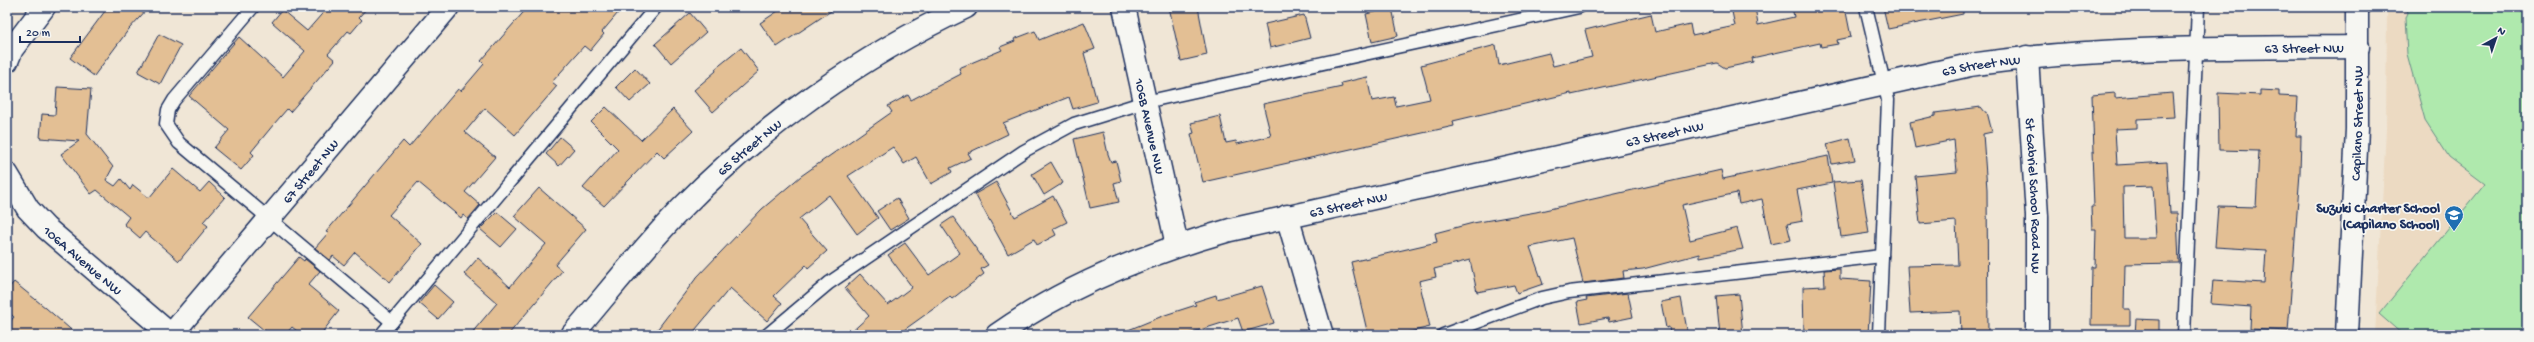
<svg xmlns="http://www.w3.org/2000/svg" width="2534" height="342" font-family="'Gochi Hand',sans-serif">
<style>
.built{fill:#ecdac2}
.green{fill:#afe9ad;stroke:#658c86}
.building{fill:#e3bf94;stroke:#1b2f5e;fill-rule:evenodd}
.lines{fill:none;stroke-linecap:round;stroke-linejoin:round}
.service-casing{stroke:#1b2f5e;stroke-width:15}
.minor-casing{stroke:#1b2f5e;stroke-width:25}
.tertiary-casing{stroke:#1b2f5e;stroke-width:25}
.service{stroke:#f6f6f2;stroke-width:12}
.minor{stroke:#f6f6f2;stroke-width:22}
.tertiary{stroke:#f6f6f2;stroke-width:22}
.labels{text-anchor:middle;stroke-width:3.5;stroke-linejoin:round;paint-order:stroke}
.street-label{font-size:14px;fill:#1b2f5e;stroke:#f6f6f2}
.poi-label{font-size:14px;font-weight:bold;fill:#1b2f5e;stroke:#f6f6f2;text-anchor:end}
</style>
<rect width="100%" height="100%" fill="#f0e6d6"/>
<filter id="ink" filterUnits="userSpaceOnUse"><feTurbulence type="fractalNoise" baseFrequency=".025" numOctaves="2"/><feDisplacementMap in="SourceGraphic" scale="8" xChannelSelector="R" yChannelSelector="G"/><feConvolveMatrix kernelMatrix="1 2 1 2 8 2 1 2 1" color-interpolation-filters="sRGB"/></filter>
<g filter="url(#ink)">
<!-- built -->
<path class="built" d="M2387,7H2517L2527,16V335H2375L2386,129Z"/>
<!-- green -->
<path class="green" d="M2409,7H2527V335H2403L2379,314L2485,184L2449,157L2425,120L2407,54L2405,18Z"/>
<!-- building -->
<g class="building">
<path d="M108,7H149L129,29L94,76L70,58Z"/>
<path d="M328,7H368L359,17L362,20L351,33L348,31L328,54L335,60L290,112L287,109L274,124L251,152L254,155L241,170L214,148L229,130L189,96L239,37L283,77L305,51L272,22L282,10L307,31Z"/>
<path d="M528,7H623L602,32L604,34L590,51L584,46L552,82L557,86L515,135L485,108L465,132L495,157L465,192L480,205L468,219L463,215L461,218L418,182L389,215L422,244L390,282L355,252L344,265L333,256L330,260L315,248L328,233L326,232L403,141L409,147L458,89L461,91L484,64L481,61Z"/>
<path d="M784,7H837L777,47L760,23Z"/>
<path d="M1169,7H1198L1207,55L1181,61Z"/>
<path d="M1731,7H1755L1758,25L1794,17L1792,7H1845L1851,37L1837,40L1838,44L1821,47L1820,43L1752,58L1753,62L1725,68L1717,63L1571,95V93L1453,121L1454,126L1203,182L1191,134L1194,133L1191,123L1220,116L1226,143L1236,141L1237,144L1271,136L1263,104L1342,87L1341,83L1367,77L1372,101L1394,97L1396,106L1430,99L1421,65L1496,45L1499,65L1549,53L1553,66L1592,57L1585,30L1651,14L1655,32L1690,24L1692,35L1735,26Z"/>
<path d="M1883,7H1963V14L1888,29Z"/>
<path d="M1392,8L1398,36L1372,42L1366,14Z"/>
<path d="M690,13L706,32L671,63L655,44Z"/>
<path d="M1304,15L1310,38L1270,48L1265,24Z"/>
<path d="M1084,22L1095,49L1084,53L1097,102L1073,109L1069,97L1003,123L1008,134L968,153L971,158L950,168L952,172L931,184L916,157L904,164L893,147L848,176L878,218L857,234L829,195L799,219L827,251L808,268L806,265L774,296L782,303L767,321L730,288L691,335H653L697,277L762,209L801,176L892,112L888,106L908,95L911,100L961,74L959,68L1002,50L1000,47L1015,41L1014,39L1035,31L1039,40Z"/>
<path d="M159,34L181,45L160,84L138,72Z"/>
<path d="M741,48L759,71L713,112L694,90L716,71L715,69Z"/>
<path d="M635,68L650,84L630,102L616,87Z"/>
<path d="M57,87L91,89L87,134L113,167L106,180L115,186L121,179L130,190L133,185L149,198L173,169L200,192L209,182L225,197L203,222L208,226L179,261L145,232L140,238L124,224L129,217L97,190L91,194L61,154L79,141L40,138L42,114L55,115Z"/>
<path d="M2260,90L2279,91V96L2298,97L2296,136H2301L2300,173L2288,331L2250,329L2251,307L2211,304L2213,280L2264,283L2266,250L2215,247L2218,206L2256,207L2259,151L2219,150L2218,93L2260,95Z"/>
<path d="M2115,93V98L2172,93L2174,117L2137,119V128L2115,129L2117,165L2167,162L2170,213H2177L2179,263L2125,264L2124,309H2130V325H2091L2092,267H2095L2096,229H2092L2091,207H2094L2092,152H2094L2092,95ZM2153,186L2156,238H2124L2123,187Z"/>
<path d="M606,107L641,140L673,109L693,131L664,158L657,151L604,206L583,188L618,149L591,122Z"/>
<path d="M1981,107L1985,112H1987L1992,132L1983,134L1987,189L1988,335H1961L1960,311L1910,313L1907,266L1958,265L1956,221L1920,224L1915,176L1957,172L1954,140L1915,148L1910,122L1935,116V113Z"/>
<path d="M1103,132L1108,154L1111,162L1116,161L1121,181L1114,183L1119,202L1090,208L1074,139Z"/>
<path d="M560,137L574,149L559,166L546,154Z"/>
<path d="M1850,138L1855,160L1832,164L1827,144Z"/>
<path d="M1828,156L1832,183L1797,190L1803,221L1787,224L1791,240L1771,244L1762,199L1739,204L1737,193L1682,205L1690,240L1737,228L1743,249L1700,257V254L1643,269L1623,271L1624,278L1583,283L1572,238L1530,247L1543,284L1517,293L1514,285L1477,292L1470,260L1434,269L1436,277L1419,281L1430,327L1397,335H1368L1351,262L1437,242L1435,233L1473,223L1536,212L1721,170L1723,179Z"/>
<path d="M1051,162L1063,183L1044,195L1032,174Z"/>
<path d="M1861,180L1869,233L1841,237L1833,182Z"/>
<path d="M996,182L1015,217L1053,196L1067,222L1053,229L1056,235L1037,245L1034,239L1008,254L975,194Z"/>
<path d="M539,188L586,229L555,265L562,271L508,335H470L497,303L464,274L478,258L510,287L546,244L514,216Z"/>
<path d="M897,198L909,218L890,230L877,211Z"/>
<path d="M497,212L517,229L501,247L480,229Z"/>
<path d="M953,217L988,265L981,269L984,274L952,299L950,297L897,335H848L869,316L845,288L860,274L888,305L912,287L888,255L905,243L929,275L960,253L941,225Z"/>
<path d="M299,257L304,261L305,259L320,271L308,285L339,311L320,335H302L292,327L285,335H270L248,317Z"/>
<path d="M1840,269V279L1871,281L1868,335H1804L1803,287L1825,286L1824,270Z"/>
<path d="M14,282L46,308L77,335H7V325L14,317L7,311V290Z"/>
<path d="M434,285L453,302L438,319L419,303Z"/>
<path d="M1262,286L1274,323L1243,332L1238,318L1184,335H1116L1165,315L1196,305L1194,302L1216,295L1217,299Z"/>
<path d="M1628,293L1633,317L1609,322L1608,318L1581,323L1577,302L1587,300L1586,298Z"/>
<path d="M1739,294L1743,335H1720L1716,296Z"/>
<path d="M1681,298L1688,335H1670L1669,327L1666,328L1661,302Z"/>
<path d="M2136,319L2159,320V335H2135Z"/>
</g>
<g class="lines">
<defs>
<g id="service">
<path d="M253,7L174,100L168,110L166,124L179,143L392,322"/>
<path d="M1866,7L1888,100L1879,335"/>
<path d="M381,335L656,7"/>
<path d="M767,335L829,283L1024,151L1074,124L1145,102L1579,7"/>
<path d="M1443,335L1542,298L1569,292L1882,256"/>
<path d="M2184,335L2198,7"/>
</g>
<g id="minor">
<path id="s1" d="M1124,7L1177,245"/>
<path id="s2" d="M2027,57L2037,216V335"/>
<path d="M7,61L12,49L44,7"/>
<path id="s3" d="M7,174L28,209L46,228L171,335"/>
<path d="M1287,216L1322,335"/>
<path id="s4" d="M171,335L448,7"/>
<path id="s5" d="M997,335C1067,285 1148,253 1230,230L1970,65C2099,46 2228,48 2358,47"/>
<path id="s6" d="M2347,335L2357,129V7"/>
</g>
<g id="tertiary">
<path id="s7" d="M572,335C608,293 642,249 681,209C762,126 861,56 966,7"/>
</g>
</defs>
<!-- service casing -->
<use href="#service" class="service-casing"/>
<!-- minor casing -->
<use href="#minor" class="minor-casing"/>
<!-- tertiary casing -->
<use href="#tertiary" class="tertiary-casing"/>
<!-- service -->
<use href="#service" class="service"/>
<!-- minor -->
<use href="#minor" class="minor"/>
<!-- tertiary -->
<use href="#tertiary" class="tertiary"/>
</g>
</g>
<!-- icons -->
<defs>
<symbol id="school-pin" viewBox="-11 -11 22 30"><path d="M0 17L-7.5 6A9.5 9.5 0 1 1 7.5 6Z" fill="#1f6fb2" stroke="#f6f6f2"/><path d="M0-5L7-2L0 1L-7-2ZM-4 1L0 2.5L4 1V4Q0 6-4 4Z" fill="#fff"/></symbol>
</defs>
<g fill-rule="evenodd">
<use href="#school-pin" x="2443" y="204" width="22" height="30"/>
</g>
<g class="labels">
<!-- street labels -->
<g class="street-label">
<text dy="5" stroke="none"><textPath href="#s5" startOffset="1350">63 Street NW</textPath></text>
<text dy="5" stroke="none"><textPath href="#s5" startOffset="1026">63 Street NW</textPath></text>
<text dy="5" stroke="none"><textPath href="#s6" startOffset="212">Capilano Street NW</textPath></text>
<text dy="5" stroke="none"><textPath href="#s1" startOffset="122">106B Avenue NW</textPath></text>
<text dy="5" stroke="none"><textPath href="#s5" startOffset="702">63 Street NW</textPath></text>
<text dy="5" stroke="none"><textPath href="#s7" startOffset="259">65 Street NW</textPath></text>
<text dy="5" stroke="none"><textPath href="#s4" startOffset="215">67 Street NW</textPath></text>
<text dy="5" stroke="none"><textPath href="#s2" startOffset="139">St Gabriel School Road NW</textPath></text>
<text dy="5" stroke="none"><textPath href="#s5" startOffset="378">63 Street NW</textPath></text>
<text dy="5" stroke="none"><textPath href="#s3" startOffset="116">106A Avenue NW</textPath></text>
</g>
<!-- poi labels -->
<g class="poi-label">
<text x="2440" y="212">Suzuki Charter School<tspan x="2440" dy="16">(Capilano School)</tspan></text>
</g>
</g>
<!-- margin -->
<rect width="2534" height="342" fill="none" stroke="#f6f6f2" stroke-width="24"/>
<rect x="12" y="12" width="2510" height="318" fill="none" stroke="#1b2f5e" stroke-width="1.5" filter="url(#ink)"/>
<!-- north arrow -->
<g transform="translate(2496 38) rotate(40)" stroke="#f6f6f2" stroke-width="3" paint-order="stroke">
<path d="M0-3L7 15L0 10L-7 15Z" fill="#1b2f5e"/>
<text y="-6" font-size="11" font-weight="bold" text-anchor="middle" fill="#1b2f5e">N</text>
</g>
<!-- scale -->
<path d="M20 36v6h60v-6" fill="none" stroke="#1b2f5e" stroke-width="2"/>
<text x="26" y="36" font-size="12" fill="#1b2f5e" stroke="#f6f6f2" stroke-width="3" paint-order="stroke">20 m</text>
</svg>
